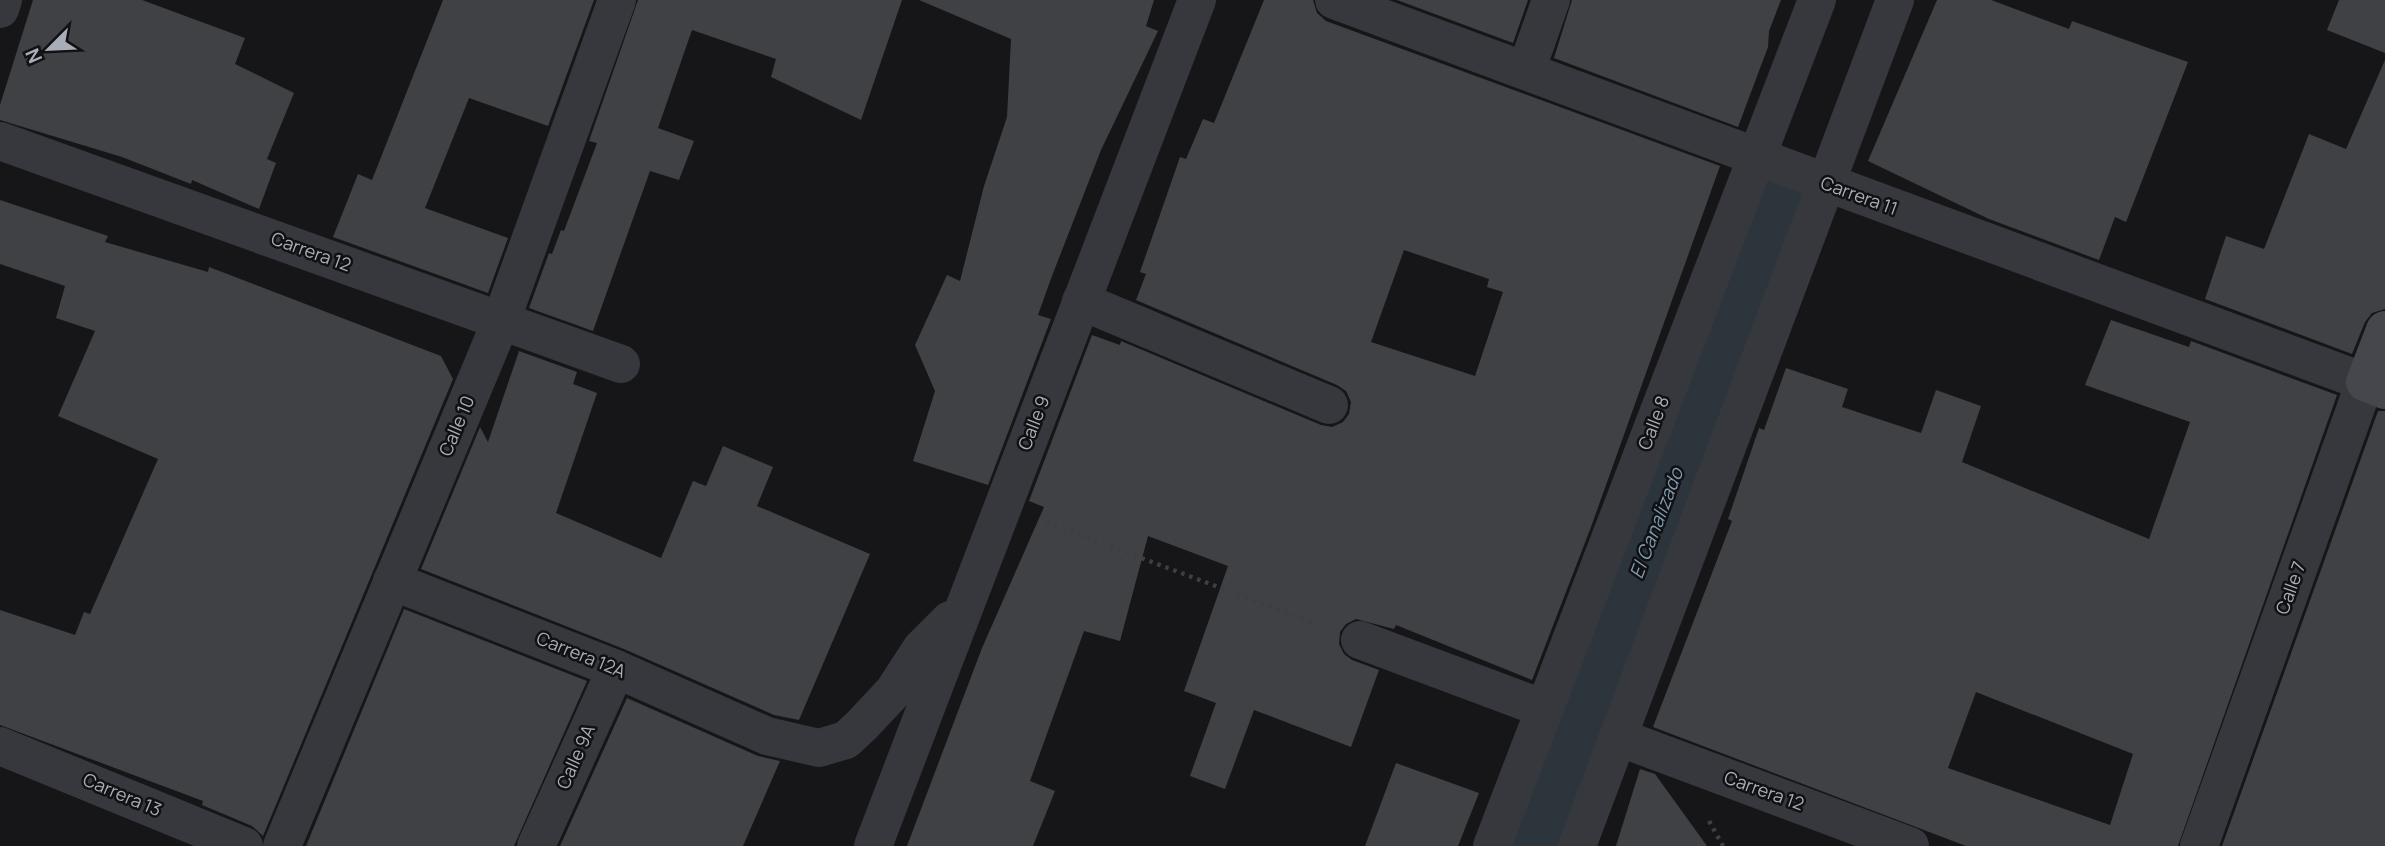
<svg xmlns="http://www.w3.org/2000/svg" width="2385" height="846" font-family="Manrope,sans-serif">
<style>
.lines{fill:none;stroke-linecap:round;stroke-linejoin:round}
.canal{stroke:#2c353c;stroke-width:51}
.building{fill:#404145;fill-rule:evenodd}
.path{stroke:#3d3f44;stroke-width:4.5;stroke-dasharray:3.5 5;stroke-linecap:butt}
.minor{stroke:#37383d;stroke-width:38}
.secondary{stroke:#45474d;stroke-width:38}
.labels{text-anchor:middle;stroke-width:5;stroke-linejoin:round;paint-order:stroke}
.street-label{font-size:18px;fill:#a8adb8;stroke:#111113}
.water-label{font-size:19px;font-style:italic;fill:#7f9bb3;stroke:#111113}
</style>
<rect width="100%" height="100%" fill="#161618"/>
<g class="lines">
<!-- canal -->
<path class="canal" d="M1533,846L1779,199"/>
</g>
<!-- building -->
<g class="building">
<path d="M33,0H142L245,38L235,64L294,93L267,159L276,163L259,209L192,180L191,184L122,157L0,120V105Z"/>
<path d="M443,0H594L548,126L469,98L425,208L508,238L488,293L333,237L358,174L372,180Z"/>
<path d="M638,0H902L861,120L771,77L776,59L692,30L658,128L694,141L679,180L650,171L593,331L529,308L549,253L552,254L561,230L564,231L597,143L589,141Z"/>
<path d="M919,0H1154L1146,26L1158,31L1101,150L1052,276L1038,315L1051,319L988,485L913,461L935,391L915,345L947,275L960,281L984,186L1007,117L1011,39Z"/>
<path d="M1264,0H1313L1317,13L1326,21L1720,166L1591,527L1532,680L1396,625L1394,629L1356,619L1346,624L1340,632L1339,644L1344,654L1352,660L1379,670L1351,747L1254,710L1225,789L1190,776L1216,703L1184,691L1228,566L1148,536L1120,641L1084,631L1030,781L1055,791L1033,846H907L982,648L1044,507L1029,501L1092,335L1120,345L1121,341L1321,425L1332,427L1343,422L1349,414L1351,402L1346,391L1337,385L1136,300L1146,274L1140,272L1180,157L1186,159L1203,119L1214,123ZM1404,250L1489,279L1487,287L1503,292L1475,376L1371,342Z"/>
<path d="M1397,0H1528L1513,43Z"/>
<path d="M1572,0H1781L1769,31L1768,47L1738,127L1554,58Z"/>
<path d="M1937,0H1991L2069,29L2072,21L2188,62L2126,222L2115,217L2099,260L1989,219L1868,161Z"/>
<path d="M2339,0H2385V53L2327,30Z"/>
<path d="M2385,60V309L2372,313L2365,322L2352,354L2205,299L2226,236L2264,249L2309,134L2346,149Z"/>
<path d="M0,200L108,236L105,242L208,272L209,267L441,356L453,379L263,836L252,826L202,805L203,801L0,725V610L75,635L84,612L90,614L158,459L58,416L95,331L56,318L65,286L0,264Z"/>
<path d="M2111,320L2189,347L2191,341L2337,395L2178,846H1966L1653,727L1732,521L1728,519L1759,428L1764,430L1786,368L1848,389L1842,407L1921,433L1936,390L1981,406L1962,462L2149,539L2190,422L2085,385ZM1976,692L2133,754L2110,825L1948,768Z"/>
<path d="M519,351L577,372L573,384L597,393L556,513L661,558L693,481L706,486L723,446L773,467L757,506L870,554L799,720L774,715L624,649L421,569L480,427L488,442Z"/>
<path d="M2378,411H2385V846H2222Z"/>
<path d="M404,609L587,681L514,846H306Z"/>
<path d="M627,698L758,756L780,761L743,846H560Z"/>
<path d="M1396,763L1479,793L1458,846H1365Z"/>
<path d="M1640,769L1655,774L1707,846H1616Z"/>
</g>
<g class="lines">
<!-- path -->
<g class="path">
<path d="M1046,522L1319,625"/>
<path d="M1709,821L1723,846"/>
</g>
<!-- minor -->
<g class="minor">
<path d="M1334,0L2365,382L2199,846"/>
<path d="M0,9L3,0"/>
<path d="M1526,71L1551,0"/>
<path d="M0,141L621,364"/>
<path d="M1081,301L1329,405"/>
<path d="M392,581L616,669L767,736L819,748L846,740L862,725L893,692L921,649L950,620"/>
<path d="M1360,640L1545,709"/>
<path d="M1618,737L1910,846"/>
<path d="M0,746L244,846"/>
<path d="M282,846L501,321L617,0"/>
<path d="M536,846L616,669"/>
<path d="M873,846L1197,0"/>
<path d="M1492,846L1817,0"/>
<path d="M1577,846L1895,0"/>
</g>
<!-- secondary -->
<path class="secondary" d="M2385,330L2365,382L2385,390"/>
</g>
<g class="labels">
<!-- street labels -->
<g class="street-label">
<text transform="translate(1859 196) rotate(20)" y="6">Carrera 11</text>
<text transform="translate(311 252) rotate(20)" y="6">Carrera 12</text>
<text transform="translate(1034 423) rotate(-69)" y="6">Calle 9</text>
<text transform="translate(1654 423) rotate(-69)" y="6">Calle 8</text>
<text transform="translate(457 426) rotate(-67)" y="6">Calle 10</text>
<text transform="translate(2291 588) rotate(-70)" y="6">Calle 7</text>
<text transform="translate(581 655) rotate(22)" y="6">Carrera 12A</text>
<text transform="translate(576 757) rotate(-66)" y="6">Calle 9A</text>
<text transform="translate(1764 791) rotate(20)" y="6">Carrera 12</text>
<text transform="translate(122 795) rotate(23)" y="6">Carrera 13</text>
</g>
<!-- water labels -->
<g class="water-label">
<text transform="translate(1656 523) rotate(-69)" y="7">El Canalizado</text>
</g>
</g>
<!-- north arrow -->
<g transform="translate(49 49) rotate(246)" stroke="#111113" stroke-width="5" paint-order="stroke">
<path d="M0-5L12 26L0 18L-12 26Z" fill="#a8adb8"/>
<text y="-10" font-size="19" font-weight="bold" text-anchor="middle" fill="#a8adb8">N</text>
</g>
</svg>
